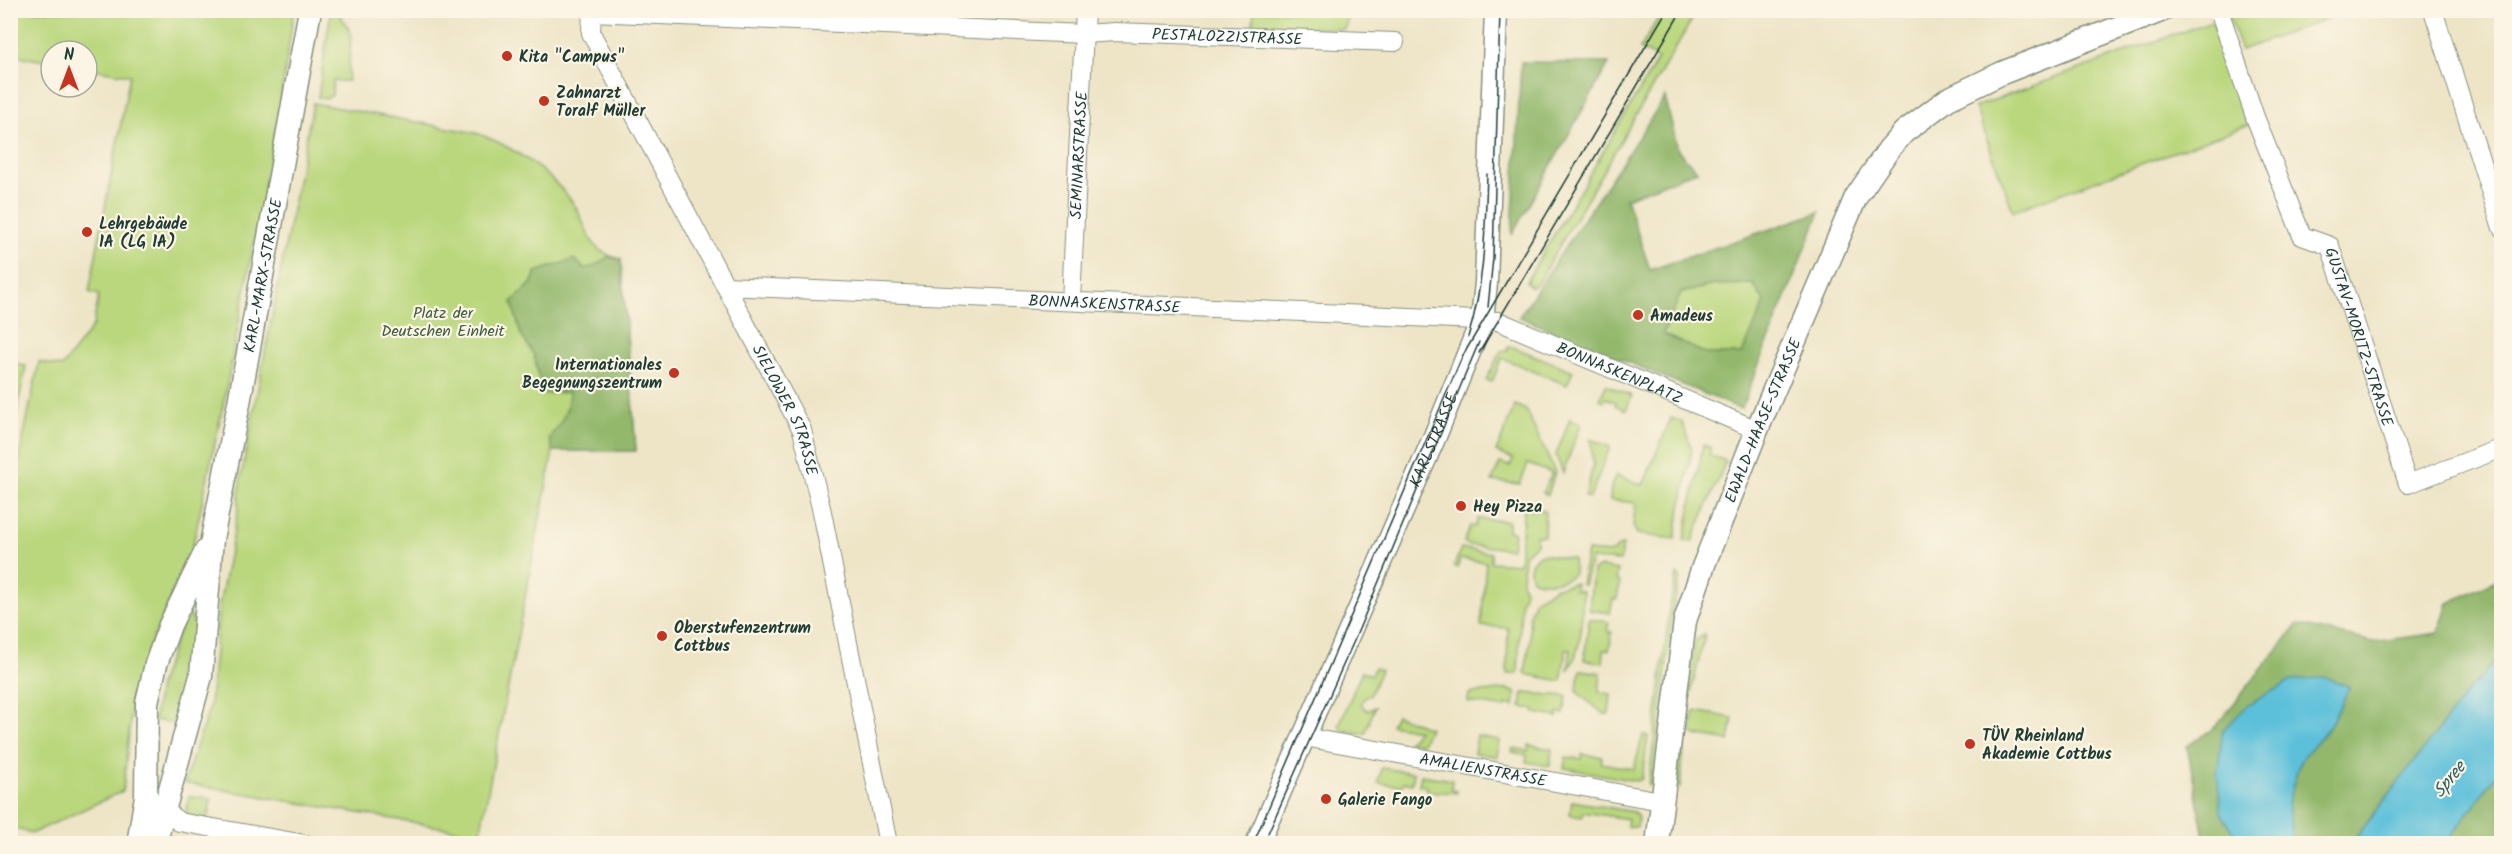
<svg xmlns="http://www.w3.org/2000/svg" width="2512" height="854" font-family="Kalam,sans-serif">
<style>
.green{fill:#bad77d;stroke:#6c8a58;stroke-width:1.5}
.forest{fill:#93b86c;stroke:#597a50;stroke-width:1.5;fill-rule:evenodd}
.water{fill:#5cc0da;stroke:#3e7e87;stroke-width:1.5}
.lines{fill:none;stroke-linecap:round;stroke-linejoin:round}
.minor-casing{stroke:#86917e;stroke-width:20}
.tertiary-casing{stroke:#86917e;stroke-width:25}
.minor{stroke:#fff;stroke-width:18}
.tertiary{stroke:#fff;stroke-width:22}
.tram{stroke:#1f3d34;stroke-width:1.5}
.poi-dot{fill:#c8321e;stroke:#fcf5e5;stroke-width:2}
.labels{text-anchor:middle;stroke-width:4.5;stroke-linejoin:round;paint-order:stroke}
.street-label{font-size:16px;fill:#1f3d34;stroke:#fcf5e5}
.poi-label{font-size:16px;font-weight:bold;fill:#1f3d34;stroke:#fcf5e5;text-anchor:start}
.park-label{font-size:16px;fill:#3e5c43;stroke:#fcf5e5}
.water-label{font-size:18px;font-style:italic;fill:#2e5e5e;stroke:#fcf5e5}
</style>
<rect width="100%" height="100%" fill="#fcf5e5"/>
<filter id="ink" filterUnits="userSpaceOnUse"><feTurbulence type="fractalNoise" baseFrequency=".0167" numOctaves="2"/><feDisplacementMap in="SourceGraphic" scale="12" xChannelSelector="R" yChannelSelector="G"/><feConvolveMatrix kernelMatrix="1 2 1 2 8 2 1 2 1" color-interpolation-filters="sRGB"/></filter>
<filter id="wash" filterUnits="userSpaceOnUse"><feTurbulence type="fractalNoise" baseFrequency=".008" numOctaves="4" result="noise"/><feDisplacementMap in="SourceGraphic" scale="24" xChannelSelector="R" yChannelSelector="G"/><feGaussianBlur stdDeviation="1.35" result="paint"/><feColorMatrix in="noise" values="0 0 0 0 0 0 0 0 0 0 0 0 0 0 0 0 0 1.4 0 .05"/><feComposite in="paint" operator="in"/></filter>
<g filter="url(#wash)">
<rect width="100%" height="100%" fill="#eee5c7"/>
<!-- green -->
<g class="green">
<path d="M1663,10L1697,11L1537,284L1531,287L1526,282L1658,59L1640,49Z"/>
<path d="M2227,10L2348,11L2241,50Z"/>
<path d="M11,11H294L278,118L224,401L192,549L151,643L133,693L123,791L33,833L11,828V497L39,362L62,367L93,326L99,295L89,292L130,75L87,68V51H51V62L11,55Z"/>
<path d="M331,11H338L351,33L348,81H333L332,95L326,99L318,97Z"/>
<path d="M1254,11H1351L1344,29L1253,26Z"/>
<path d="M2212,21L2250,124L2013,211L1975,107Z"/>
<path d="M313,103L476,133C511,145 547,170 570,199C590,224 583,251 621,259L636,451H553L480,834L184,783L210,706L219,606L238,511L240,482Z"/>
<path d="M1753,284L1765,302L1742,354H1706L1663,334L1681,293L1714,285Z"/>
<path d="M1508,347H1513L1573,371L1567,385L1502,358L1492,382L1486,380L1501,351L1508,350Z"/>
<path d="M11,362L26,366L13,428L10,427Z"/>
<path d="M1606,385L1632,396L1626,410L1615,405L1616,402L1606,398L1604,401L1600,399Z"/>
<path d="M1515,405L1526,410L1555,472L1548,495L1543,493L1552,473L1528,464L1520,484L1492,481L1500,463L1510,466L1513,459L1496,452Z"/>
<path d="M1671,418L1682,422L1692,449L1675,539L1637,534L1633,526L1636,503L1610,500L1611,487L1616,475L1643,485Z"/>
<path d="M1570,419L1581,424L1563,473L1556,455Z"/>
<path d="M1591,439L1610,447L1590,498L1585,497L1593,467Z"/>
<path d="M1703,445L1711,448L1709,455L1726,461L1692,542L1684,541Z"/>
<path d="M1524,508L1545,510L1544,536H1536V544L1524,555L1522,581L1525,591L1521,602L1518,674H1507L1508,628L1481,626L1486,562L1460,559L1458,568L1454,566L1461,548L1491,553V562L1519,564Z"/>
<path d="M1478,519L1508,521V531L1514,532L1512,549L1469,545L1464,542L1470,526L1475,527Z"/>
<path d="M1621,545H1623L1620,561L1591,559L1584,585H1581L1587,551L1611,553Z"/>
<path d="M1542,554L1573,559L1574,574C1565,582 1544,585 1532,579C1528,568 1530,559 1542,554Z"/>
<path d="M1601,567L1618,570L1616,581L1620,582L1617,599H1613L1610,613L1589,610L1593,570Z"/>
<path d="M1677,574L1680,577L1674,605L1652,784L1648,786L1670,605Z"/>
<path d="M1576,583L1575,590L1583,591C1581,617 1584,648 1568,670L1571,650L1566,649L1561,681L1525,674L1530,639L1529,616L1535,599L1557,587Z"/>
<path d="M190,615C207,638 188,699 181,725L154,720L159,685L183,620Z"/>
<path d="M1589,619L1609,622L1607,631L1612,632L1609,650H1604L1603,663L1584,660Z"/>
<path d="M1705,634L1689,701L1680,788L1676,787L1695,641Z"/>
<path d="M1374,668L1381,670L1370,696H1365L1361,704L1367,711L1375,707L1365,734L1342,730L1339,726L1362,671L1371,675Z"/>
<path d="M1581,670L1601,673L1599,692L1611,694L1609,714H1604L1577,692L1578,679Z"/>
<path d="M1507,689L1516,693L1514,706L1506,704L1505,708L1468,702L1469,694Z"/>
<path d="M1523,693L1567,696L1564,714L1558,713V717L1534,713L1535,709L1521,707Z"/>
<path d="M1695,711L1733,718L1729,741L1695,735L1692,731Z"/>
<path d="M1396,715L1429,728L1422,744L1408,742L1418,730L1391,725Z"/>
<path d="M1643,735L1648,736L1642,779L1636,781L1564,768L1566,757L1581,759L1582,754L1602,757L1601,763L1634,769Z"/>
<path d="M1477,736L1499,740L1497,757L1474,753Z"/>
<path d="M1529,745L1552,749L1550,766L1526,762L1527,755L1512,752L1513,748L1528,751Z"/>
<path d="M1381,768L1414,773L1412,784L1403,782L1402,786L1378,783Z"/>
<path d="M1421,775L1452,780L1451,789L1457,791V793L1427,791V787L1419,785Z"/>
<path d="M189,796L211,799L208,817L205,820L188,817L186,813Z"/>
<path d="M1572,801L1634,812L1638,818L1636,827L1627,826L1628,819L1583,812L1582,817L1570,815Z"/>
</g>
<!-- forest -->
<g class="forest">
<path d="M1521,62L1609,63L1512,235Z"/>
<path d="M1665,97L1678,150L1697,171L1626,198L1650,270L1820,212L1741,409L1519,317ZM1753,284L1765,302L1742,354H1706L1663,334L1681,293L1714,285Z"/>
<path d="M608,257L621,259L636,451H553L549,438C561,423 569,411 569,392L542,394L534,355L521,335L512,302L531,284L536,272L574,259L584,268L593,267Z"/>
<path d="M2501,578V655L2468,691L2352,843H2288L2292,837L2288,803L2300,761L2329,727L2349,687L2221,813L2241,843H2203L2204,836L2187,746L2215,727L2298,624L2372,642L2438,633L2448,603Z"/>
<path d="M2501,769V843H2446Z"/>
</g>
<!-- water -->
<g class="water">
<path d="M2501,655V769L2446,843H2352L2468,691Z"/>
<path d="M2325,677L2350,687L2329,727L2300,761L2288,803L2292,837L2288,843H2241L2221,813L2217,774L2223,730L2248,705L2291,681Z"/>
</g>
</g>
<g filter="url(#ink)">
<g class="lines">
<defs>
<g id="minor">
<path id="s1" d="M592,10L591,33L802,430L822,512L888,844"/>
<path id="s2" d="M2219,10L2255,117L2302,236L2330,246L2408,484L2502,448"/>
<path d="M2433,10L2502,228"/>
<path id="s3" d="M592,12L1084,34L1115,32L1395,42"/>
<path id="s4" d="M725,286L1498,321L1757,430"/>
<path id="s5" d="M1071,301L1085,10"/>
<path id="s6" d="M1304,737L1661,801"/>
<path d="M164,809L179,822L305,844"/>
</g>
<g id="tertiary">
<path d="M138,844L146,796L147,702L156,664L170,625L206,551"/>
<path id="s7" d="M155,844L201,676L212,539L239,403L310,10"/>
<path id="s8" d="M1257,844L1435,436L1482,320L1486,283L1496,10"/>
<path id="s9" d="M1657,844L1685,621L1703,567L1757,430L1856,197L1889,149L1904,132L1948,99L2002,73L2163,10"/>
</g>
</defs>
<!-- minor casing -->
<use href="#minor" class="minor-casing"/>
<!-- tertiary casing -->
<use href="#tertiary" class="tertiary-casing"/>
<!-- minor -->
<use href="#minor" class="minor"/>
<!-- tertiary -->
<use href="#tertiary" class="tertiary"/>
<!-- tram -->
<g class="tram">
<path d="M1488,307L1493,258L1500,10"/>
<path d="M1468,337C1485,284 1485,229 1487,174"/>
<path d="M1479,353L1682,10"/>
<path d="M1268,833L1354,641L1479,342"/>
<path d="M1253,844L1462,357L1667,10"/>
</g>
</g>
</g>
<!-- markers -->
<g class="poi-dot">
<circle cx="507" cy="56" r="6"/>
<circle cx="544" cy="101" r="6"/>
<circle cx="87" cy="232" r="6"/>
<circle cx="1638" cy="315" r="6"/>
<circle cx="674" cy="373" r="6"/>
<circle cx="1461" cy="506" r="6"/>
<circle cx="662" cy="636" r="6"/>
<circle cx="1970" cy="744" r="6"/>
<circle cx="1326" cy="799" r="6"/>
</g>
<g class="labels">
<!-- street labels -->
<g class="street-label">
<text dy="6" stroke="none"><textPath href="#s3" startOffset="636">PESTALOZZISTRASSE</textPath></text>
<text dy="6" stroke="none"><textPath href="#s5" startOffset="146">SEMINARSTRASSE</textPath></text>
<text dy="6" stroke="none"><textPath href="#s7" startOffset="580">KARL-MARX-STRASSE</textPath></text>
<text dy="6" stroke="none"><textPath href="#s4" startOffset="380">BONNASKENSTRASSE</textPath></text>
<text dy="6" stroke="none"><textPath href="#s2" startOffset="366">GUSTAV-MORITZ-STRASSE</textPath></text>
<text dy="6" stroke="none"><textPath href="#s4" startOffset="906">BONNASKENPLATZ</textPath></text>
<text dy="6" stroke="none"><textPath href="#s1" startOffset="448">SIELOWER STRASSE</textPath></text>
<text dy="6" stroke="none"><textPath href="#s9" startOffset="440">EWALD-HAASE-STRASSE</textPath></text>
<text dy="6" stroke="none"><textPath href="#s8" startOffset="441">KARLSTRASSE</textPath></text>
<text dy="6" stroke="none"><textPath href="#s6" startOffset="182">AMALIENSTRASSE</textPath></text>
</g>
<!-- poi labels -->
<g class="poi-label">
<text x="519" y="62">Kita "Campus"</text>
<text x="556" y="98">Zahnarzt<tspan x="556" dy="18">Toralf Müller</tspan></text>
<text x="99" y="229">Lehrgebäude<tspan x="99" dy="18">1A (LG 1A)</tspan></text>
<text x="1650" y="321">Amadeus</text>
<text x="662" y="370" text-anchor="end">Internationales<tspan x="662" dy="18">Begegnungszentrum</tspan></text>
<text x="1473" y="512">Hey Pizza</text>
<text x="674" y="633">Oberstufenzentrum<tspan x="674" dy="18">Cottbus</tspan></text>
<text x="1982" y="741">TÜV Rheinland<tspan x="1982" dy="18">Akademie Cottbus</tspan></text>
<text x="1338" y="805">Galerie Fango</text>
</g>
<!-- park labels -->
<g class="park-label">
<text x="443" y="318">Platz der<tspan x="443" dy="18">Deutschen Einheit</tspan></text>
</g>
<!-- water labels -->
<g class="water-label">
<text transform="translate(2449 779) rotate(-51)" y="6">Spree</text>
</g>
</g>
<!-- margin -->
<rect width="2512" height="854" fill="none" stroke="#fcf5e5" stroke-width="36"/>
<!-- north arrow -->
<g transform="translate(69 69)"><circle r="28" fill="#fcf5e5" stroke="#a4ab9e" stroke-width="1.5"/>
<path d="M0-4.5L10 22L0 15L-10 22Z" fill="#c8321e"/>
<text y="-9" font-size="16" font-weight="bold" text-anchor="middle" fill="#1f3d34">N</text>
</g>
</svg>
